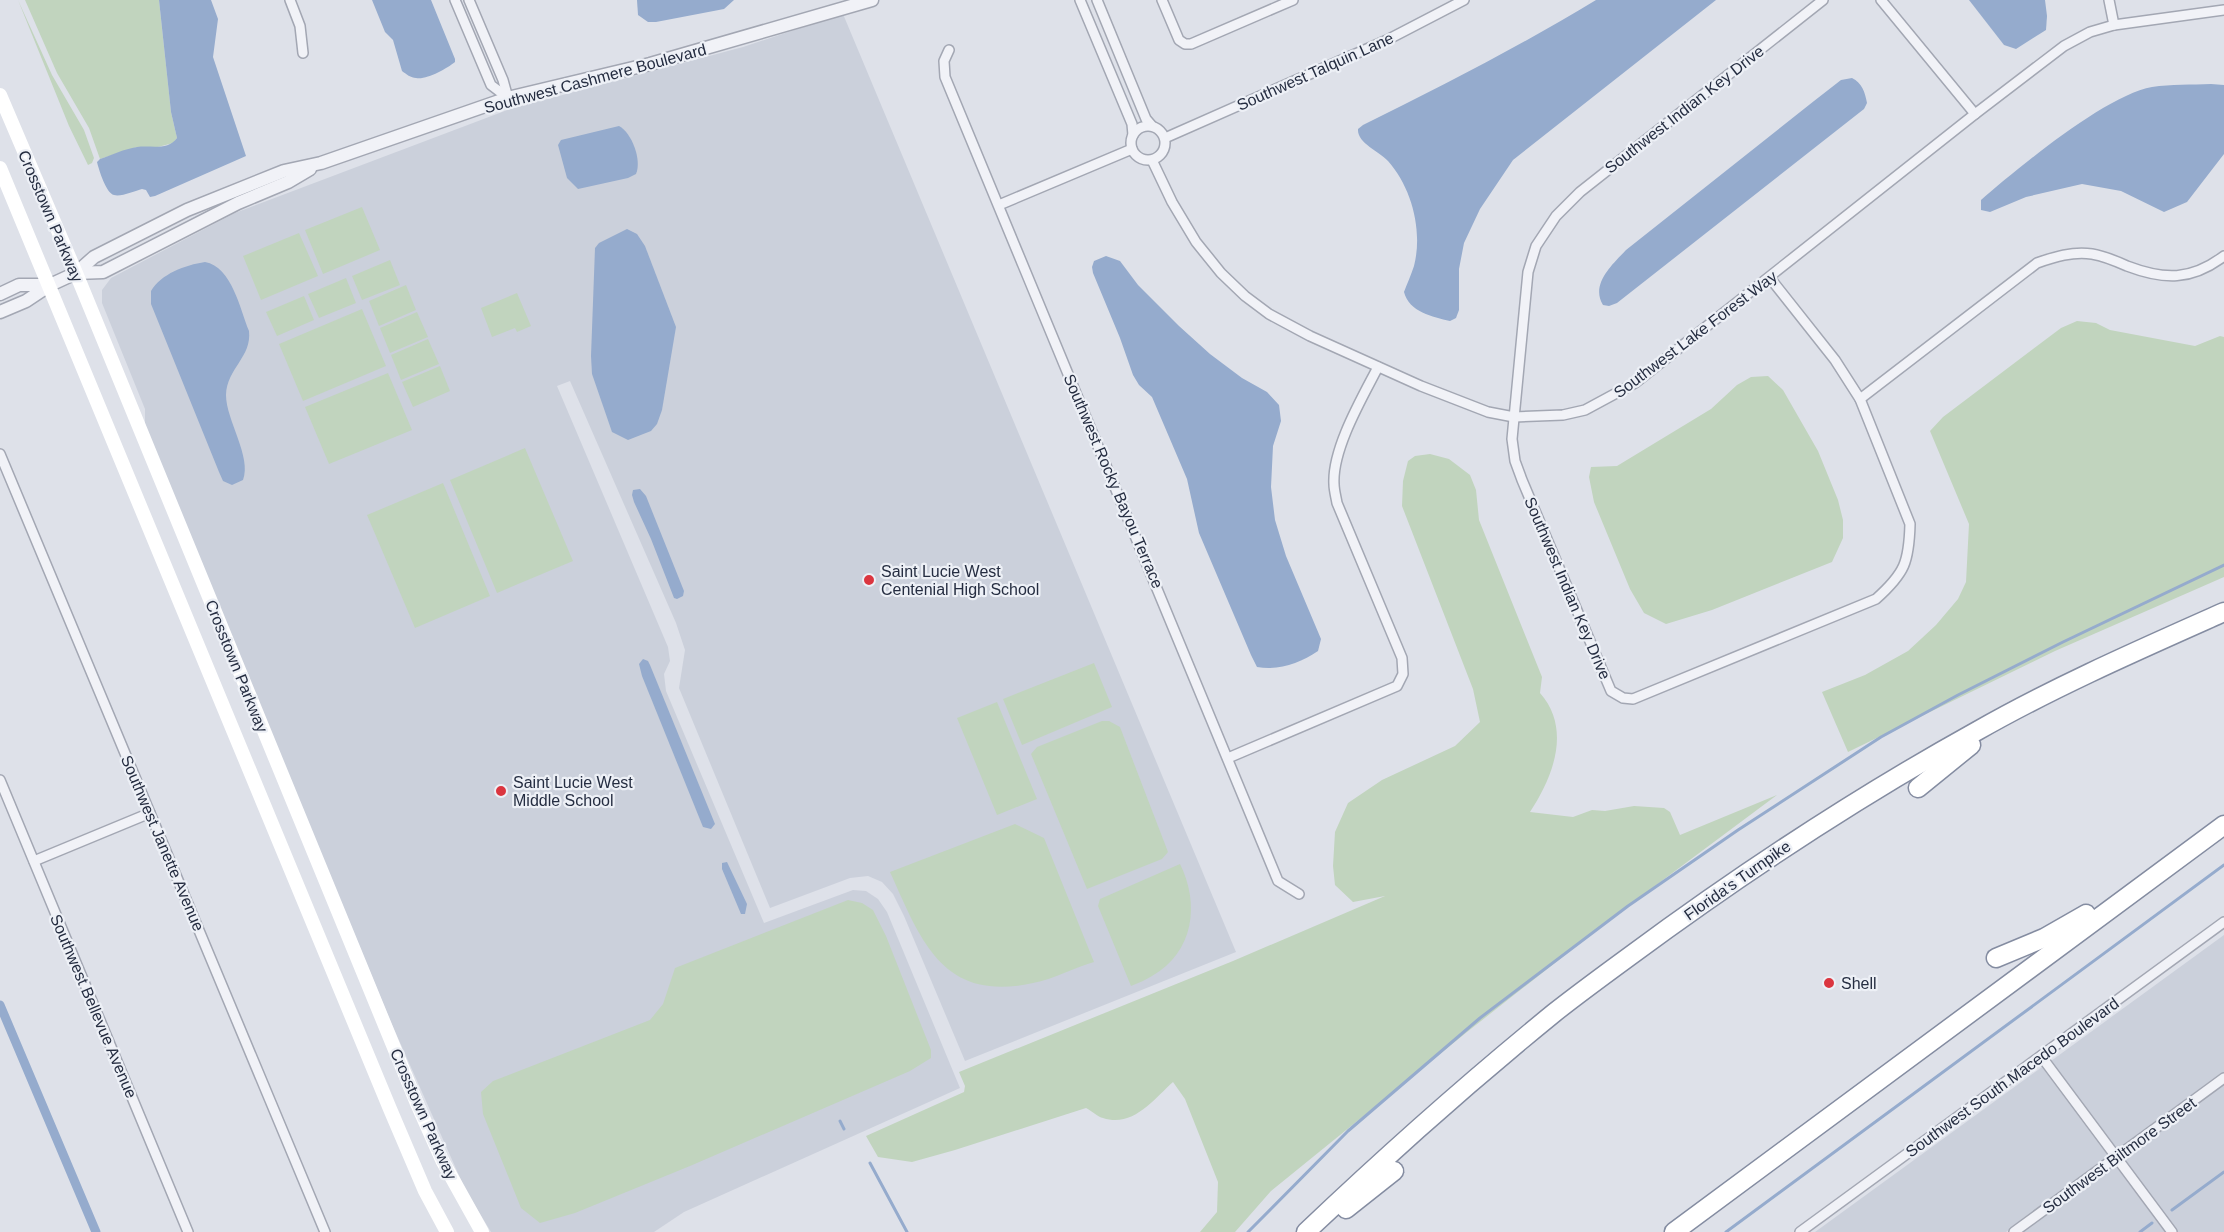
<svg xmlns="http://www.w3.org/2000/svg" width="2224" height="1232" font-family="Arial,sans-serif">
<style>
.built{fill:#cbd0db}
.green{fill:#c1d4be}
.water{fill:#95abcd}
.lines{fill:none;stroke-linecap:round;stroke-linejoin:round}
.stream{stroke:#95abcd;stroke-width:3}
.canal{stroke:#95abcd;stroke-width:9}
.minor-casing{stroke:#a3a7b3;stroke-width:12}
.tertiary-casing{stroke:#a3a7b3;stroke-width:15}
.motorway-casing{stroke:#848ca1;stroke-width:21}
.minor{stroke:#f1f2f7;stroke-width:9}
.tertiary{stroke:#f1f2f7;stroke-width:12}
.secondary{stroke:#fff;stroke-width:14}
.motorway{stroke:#fff;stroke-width:18}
.poi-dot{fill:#db353f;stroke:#edf0f6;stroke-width:2}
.labels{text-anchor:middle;stroke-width:4.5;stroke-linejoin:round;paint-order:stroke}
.street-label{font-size:16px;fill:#252d41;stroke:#edf0f6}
.poi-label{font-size:16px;fill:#252d41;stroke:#edf0f6;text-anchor:start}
</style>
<rect width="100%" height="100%" fill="#dee1e9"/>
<!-- built -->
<g class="built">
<path d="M843,14L1236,952L965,1061L904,916L893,894L882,882L868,876L850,878L770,908L679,688L685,650L676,623L570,381L557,386L668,647L670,661L664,674L666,691L764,923L853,890L866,891L878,899L887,912L960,1088L684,1212L654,1232H491L465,1189L390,1020L145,428V409L102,303V290L111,278L235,213L510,109L743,47Z"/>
<path d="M2224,935V1072L2117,1150L2051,1061Z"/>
<path d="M2042,1067L2108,1156L2006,1232H1815Z"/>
<path d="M2224,1084V1232H2178L2122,1158Z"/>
<path d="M2114,1164L2165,1232H2022Z"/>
</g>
<!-- green -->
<g class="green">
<path d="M18,0L52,75L84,130L94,158L92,163L88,165L69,126Z"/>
<path d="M25,0H159L171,112L177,138L173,143L158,147H137L100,159L89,128L57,73Z"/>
<path d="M362,207L380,250L323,274L305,230Z"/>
<path d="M299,233L318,276L261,300L243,256Z"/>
<path d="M390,260L400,285L362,300L352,276Z"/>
<path d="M346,278L356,303L319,318L308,294Z"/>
<path d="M406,285L416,310L379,326L369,301Z"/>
<path d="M517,293L531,326L517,332L515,328L492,337L481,308Z"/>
<path d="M304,296L314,320L277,336L266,312Z"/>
<path d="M362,309L386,366L303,401L279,344Z"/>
<path d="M417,312L428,337L390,353L380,328Z"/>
<path d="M2077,321L2096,323L2110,330L2195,346L2220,336L2224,337V577L2055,651L1848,752L1822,692L1865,675L1908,651L1936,625L1958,599L1966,582L1969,524L1930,431L1943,417L2061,328Z"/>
<path d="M428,339L439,364L401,380L391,355Z"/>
<path d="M440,366L450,391L413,407L402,382Z"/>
<path d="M388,373L412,430L329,464L305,407Z"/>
<path d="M1768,376L1783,390L1818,451L1838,500L1843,520V538L1832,562L1712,610L1666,624L1644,613L1630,589L1594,502L1589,477L1591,467L1617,466L1711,409L1737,385L1751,377Z"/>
<path d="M525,448L573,561L497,593L450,480Z"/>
<path d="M1430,454L1449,459L1470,475L1476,490L1479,520L1542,677L1540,693C1572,729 1553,777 1530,812L1573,817L1592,810L1605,811L1634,806L1664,808L1670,812L1680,835L1777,795L1612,918L1467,1032L1271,1191L1235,1232H1200L1217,1212L1218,1182L1185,1099L1173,1082C1154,1099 1133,1128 1103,1118C1098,1117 1092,1111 1086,1108L955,1150L912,1162L878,1157L866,1136L964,1092L965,1086L959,1072L1233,961L1385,896L1353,902L1335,885L1333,866L1335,832L1348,803L1382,780L1455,746L1480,722L1473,689L1402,506L1403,481L1408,461L1415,456Z"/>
<path d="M443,483L490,596L415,628L367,515Z"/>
<path d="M1094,663L1112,707L1022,745L1003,699Z"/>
<path d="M997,702L1037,799L997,815L957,718Z"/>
<path d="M1102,721H1109L1120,727L1168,852L1162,859L1087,889L1031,754L1037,747Z"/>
<path d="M1015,824L1044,838L1094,962C1073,968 1054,979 1033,983C942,1003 921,940 890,872Z"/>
<path d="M1180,864C1200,904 1194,952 1152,976C1146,980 1138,983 1131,986L1098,906L1100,899Z"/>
<path d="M848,900L862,903L873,910L886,936L931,1050V1058L910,1071L690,1166L575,1213L540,1223L521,1208L483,1114L481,1092L493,1081L650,1020L663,1004L675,968Z"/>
</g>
<!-- water -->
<g class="water">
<path d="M159,0H211L218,19L213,57L246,156L155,196L150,197L146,190L142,189C135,191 121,197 114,195C106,193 99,170 97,162L100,159C112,155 124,149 137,147C151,145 168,151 177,138L171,112Z"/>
<path d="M372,0H431L455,59V62C446,69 427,80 416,78C411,78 406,74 402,71L393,40L385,32Z"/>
<path d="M637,0H734L724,9L656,22H648L638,15Z"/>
<path d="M1596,0H1716L1513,160L1480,209L1464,243L1459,269V310L1456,318L1450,321C1433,317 1409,312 1404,292C1407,284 1411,275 1414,266C1423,231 1412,188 1388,161C1379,151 1357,143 1358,129L1363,125C1442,86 1520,46 1596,0Z"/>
<path d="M1969,0H2045L2047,16L2046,30L2016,49L2004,45Z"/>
<path d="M1852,78C1862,83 1865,92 1867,103L1864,109L1617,303L1609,306L1603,305C1590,284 1613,264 1626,250L1814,101L1841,80Z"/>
<path d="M2211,84L2224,85V154L2187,202L2164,212L2121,191L2082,184L2026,197L1990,212L1981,210V200C2018,168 2106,95 2152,87C2171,84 2192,85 2211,84Z"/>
<path d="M619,126C632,133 642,160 636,174L628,178L578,189L567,178L558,145L561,140Z"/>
<path d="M627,229L637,234L645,246L676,327L662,410L657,424L651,431L628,440L612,432L592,374L591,356L595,248L599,243Z"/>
<path d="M1106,256L1120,261L1138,285L1179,326L1210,354L1242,378L1267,392L1279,405L1281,421L1273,446L1271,487L1275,520L1286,556L1321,639L1318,651C1300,663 1279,671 1257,667L1251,655L1199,533L1187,479L1152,397L1139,385L1133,375L1120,338L1093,273L1092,267L1094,261Z"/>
<path d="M205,262C232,267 240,309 249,331C252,357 227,368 226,395C226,420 252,457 243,480L232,485L223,481L219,472L151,304V291C161,274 185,265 205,262Z"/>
<path d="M640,489L646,496L684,591L683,596L677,599L674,598L651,539L634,502L632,495L633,490Z"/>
<path d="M643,659L648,661L650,665L715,824L711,829L703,827L642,676L639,664Z"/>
<path d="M727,862L747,904L745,914H741L722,869V863Z"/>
</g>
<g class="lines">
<!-- stream -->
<g class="stream">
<path d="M840,1121L844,1129"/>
<path d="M870,1163L907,1232"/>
<path d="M2172,1210L2224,1172"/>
<path d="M1248,1232L1348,1131L1480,1018L1628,906L1738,830L1881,737L1958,695L2063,642L2224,565"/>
<path d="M1726,1232L2224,865"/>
<path d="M2140,1232L2152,1223"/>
</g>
<!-- canal -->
<path class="canal" d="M0,1005L96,1232"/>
<defs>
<g id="minor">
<path d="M290,0L300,26L303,53"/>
<path d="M455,0L491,85L508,98"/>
<path d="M469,0L503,80L508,98"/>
<path d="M1080,0L1132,124L1133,135"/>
<path d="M1097,0L1146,119L1152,126"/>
<path d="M1162,0L1179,40L1185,44H1191L1293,0"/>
<path d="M1881,0L1975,114"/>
<path d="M2109,0L2114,25"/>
<path d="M949,50L944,61L945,77L1278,881L1299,894"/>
<circle cx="1148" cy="143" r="17"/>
<path d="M1165,138L1387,40L1464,0"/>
<path d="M1152,160L1172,202L1196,242L1221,273L1245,296L1269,314L1310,336L1421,386L1488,412L1514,417L1563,415L1585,410L1635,383L1975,114L2064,46L2090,32L2114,25L2224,10"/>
<path d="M999,205L1132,149"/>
<path d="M1770,278L1835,360L1860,399L1910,524C1909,562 1905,573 1876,599L1633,699L1623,698L1611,691L1522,480L1515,461L1512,439L1528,272L1536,246L1556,216L1580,192L1823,0"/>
<path d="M1860,399L2037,263C2054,257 2073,251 2092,254C2104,256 2116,261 2127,266C2164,280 2191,281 2224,256"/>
<path d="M0,454L325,1232"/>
<path d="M1228,758L1397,686L1403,674L1402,658L1337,503C1336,497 1334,490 1334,484C1332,449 1362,398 1378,367"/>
<path d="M0,780L188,1232"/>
<path d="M34,861L150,813"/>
<path d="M2041,1056L2172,1232"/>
<path d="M1800,1232L2224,922"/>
<path d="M2014,1232L2224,1078"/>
</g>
<g id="tertiary">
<path d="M76,273L103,272L238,203L288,182L310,169"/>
<path d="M0,294L19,285H50"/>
<path d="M0,312L26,301L50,285L76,273L94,257L187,210L284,171L321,163L508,98L650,64L872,0"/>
</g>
<g id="motorway">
<path d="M1918,788L1971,745"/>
<path d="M1996,958L2044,938L2086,914"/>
<path d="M1346,1209L1394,1171"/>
<path d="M1306,1232C1386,1156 1468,1083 1554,1013C1578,994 1604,975 1630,956C1741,874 1856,798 1977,731C2056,686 2141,649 2224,612"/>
<path d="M1674,1232L2224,825"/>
</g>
</defs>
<!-- minor casing -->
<use href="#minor" class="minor-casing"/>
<!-- tertiary casing -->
<use href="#tertiary" class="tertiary-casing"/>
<!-- motorway casing -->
<use href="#motorway" class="motorway-casing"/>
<!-- minor -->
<use href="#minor" class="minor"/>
<!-- tertiary -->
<use href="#tertiary" class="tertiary"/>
<!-- secondary -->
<g class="secondary">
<path d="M0,95L76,273L418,1106L442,1160L482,1232"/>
<path d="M0,168L390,1109L425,1191L447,1232"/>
</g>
<!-- motorway -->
<use href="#motorway" class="motorway"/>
</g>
<!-- markers -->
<g class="poi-dot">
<circle cx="869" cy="580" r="6"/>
<circle cx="501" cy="791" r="6"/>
<circle cx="1829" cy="983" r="6"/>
</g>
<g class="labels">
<!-- street labels -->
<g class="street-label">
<text transform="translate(1315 71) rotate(-24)" y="6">Southwest Talquin Lane</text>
<text transform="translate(595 78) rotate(-15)" y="6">Southwest Cashmere Boulevard</text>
<text transform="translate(1684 109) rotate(-38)" y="6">Southwest Indian Key Drive</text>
<text transform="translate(51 216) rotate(67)" y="6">Crosstown Parkway</text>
<text transform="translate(1695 334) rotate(-37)" y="6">Southwest Lake Forest Way</text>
<text transform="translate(1114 481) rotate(67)" y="6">Southwest Rocky Bayou Terrace</text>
<text transform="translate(1568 588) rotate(67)" y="6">Southwest Indian Key Drive</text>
<text transform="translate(237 666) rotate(68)" y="6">Crosstown Parkway</text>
<text transform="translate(163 843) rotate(67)" y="6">Southwest Janette Avenue</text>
<text transform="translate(1737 880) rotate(-35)" y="6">Florida's Turnpike</text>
<text transform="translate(94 1006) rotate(67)" y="6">Southwest Bellevue Avenue</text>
<text transform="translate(2012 1077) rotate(-36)" y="6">Southwest South Macedo Boulevard</text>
<text transform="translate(424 1114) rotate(66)" y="6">Crosstown Parkway</text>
<text transform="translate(2119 1155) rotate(-36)" y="6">Southwest Biltmore Street</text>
</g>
<!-- poi labels -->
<g class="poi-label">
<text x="881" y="577">Saint Lucie West<tspan x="881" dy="18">Centenial High School</tspan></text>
<text x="513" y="788">Saint Lucie West<tspan x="513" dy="18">Middle School</tspan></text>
<text x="1841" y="989">Shell</text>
</g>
</g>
</svg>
